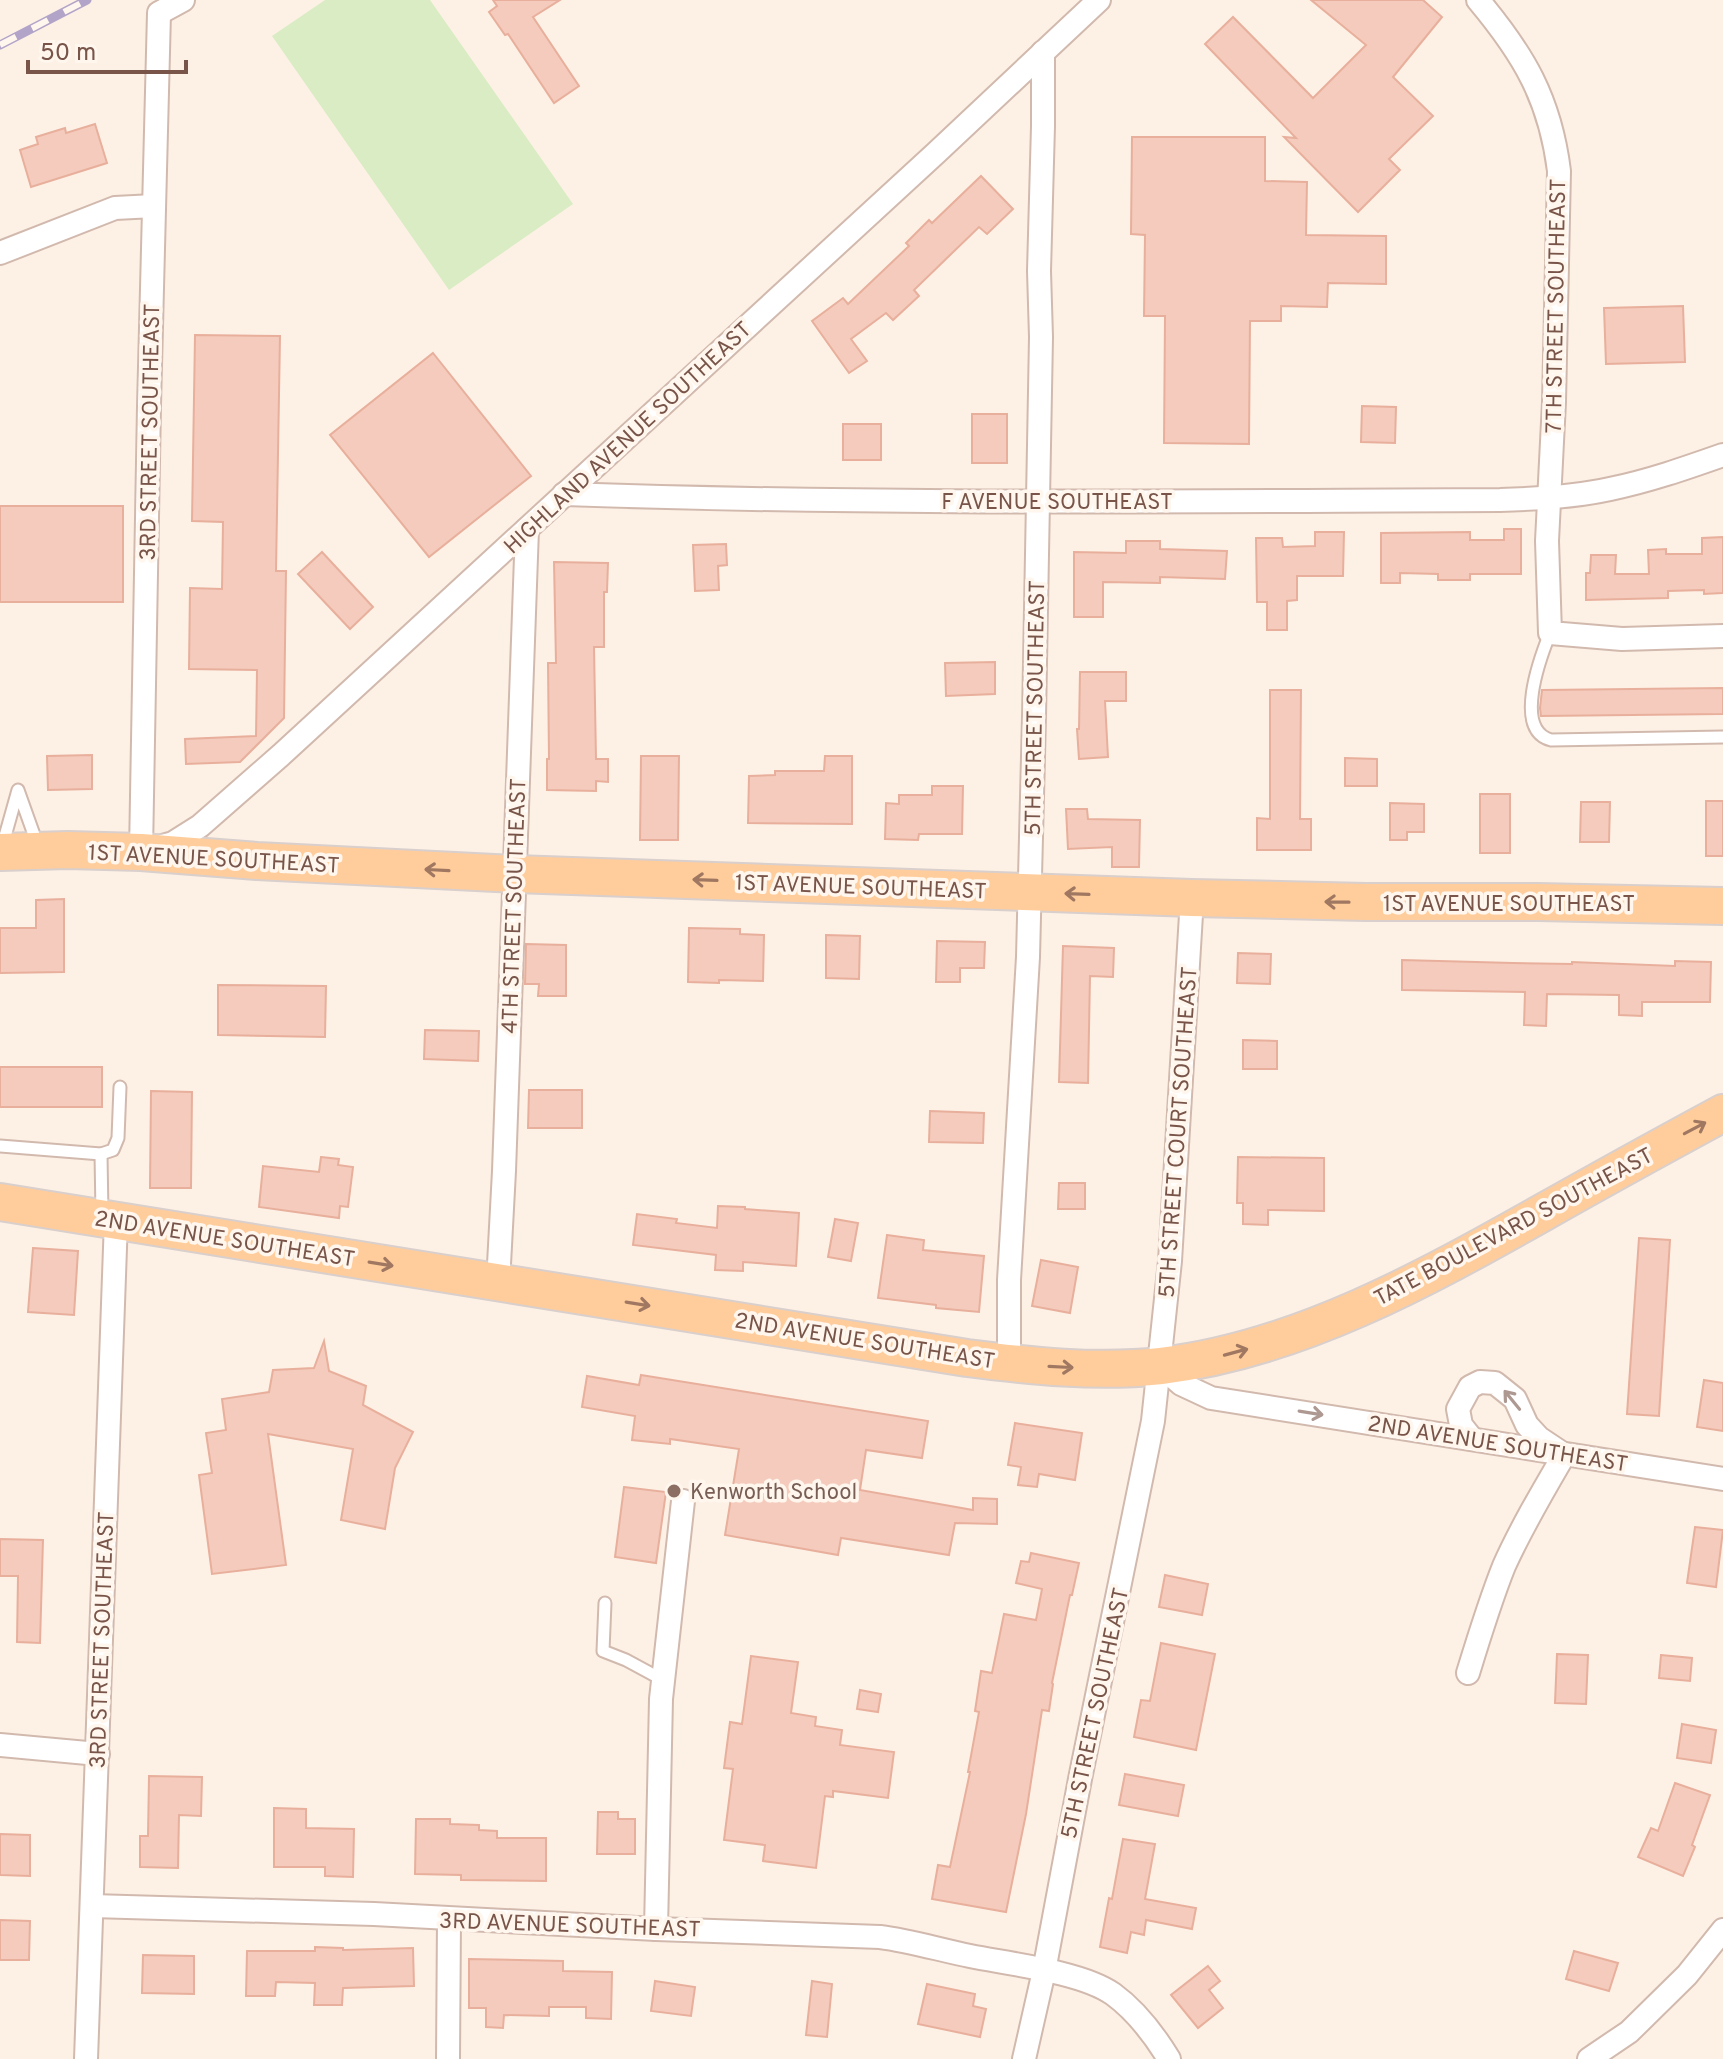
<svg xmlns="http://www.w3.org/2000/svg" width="1723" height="2059" font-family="Overpass,sans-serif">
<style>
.green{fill:#d9ecc3}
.building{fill:#f4cbbc;stroke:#e8af9c;stroke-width:2}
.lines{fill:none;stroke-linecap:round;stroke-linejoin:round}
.lane-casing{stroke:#d2b9ae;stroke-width:15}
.street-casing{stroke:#d2b9ae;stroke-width:26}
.primary-casing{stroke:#d9cfcc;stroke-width:40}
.lane{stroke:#fff;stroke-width:11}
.street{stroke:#fff;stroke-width:22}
.primary{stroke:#ffcd9c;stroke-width:36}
.rail-casing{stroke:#b2a3c8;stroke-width:9}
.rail{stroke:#fff6ed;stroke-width:6;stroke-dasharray:18;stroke-linecap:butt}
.oneway{stroke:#a07862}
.oneway2{stroke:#ae9892}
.education-dot{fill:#8d6e63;stroke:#fff6ed;stroke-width:3}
.labels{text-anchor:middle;stroke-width:7;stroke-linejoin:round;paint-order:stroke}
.street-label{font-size:22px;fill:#785449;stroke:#fff6ed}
.education-label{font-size:22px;fill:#785e54;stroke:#fff6ed;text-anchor:start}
</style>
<rect width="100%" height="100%" fill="#fdf1e6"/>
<!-- green -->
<path class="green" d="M325,0H430L573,204L449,290L272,36Z"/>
<!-- building -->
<g class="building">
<path d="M493,0H560L533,17L579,86L554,103L508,34L505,35L489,12L497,6Z"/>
<path d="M1311,0H1423L1442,17L1393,77L1433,116L1389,159L1400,170L1358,212L1284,137L1296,138L1205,44L1233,17L1313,98L1366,45Z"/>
<path d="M95,124L107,163L31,187L20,150L38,144L36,137L65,128L66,133Z"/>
<path d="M1132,137H1265V181L1307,182L1306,235L1386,236V284L1328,283L1327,307L1281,306V321H1250L1249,444L1164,443L1165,316H1144L1145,235L1131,234Z"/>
<path d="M981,176L1013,209L987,234L979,227L914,290L919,296L893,320L886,313L851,339L867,361L849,373L812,321L843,298L848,304L909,246L906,243L929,220L932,223Z"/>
<path d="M1683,306L1685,362L1606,364L1604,308Z"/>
<path d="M195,335L280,336L276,571H286L284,718L240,762L186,764L185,739L256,736L257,670L189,669L190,588L222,589L223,522L192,521Z"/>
<path d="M433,353L531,476L429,557L330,435Z"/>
<path d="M1362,406L1396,407L1395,443L1361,442Z"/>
<rect x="972" y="414" width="35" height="49"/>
<rect x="843" y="424" width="38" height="36"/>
<rect x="0" y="506" width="123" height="96"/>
<path d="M1504,529H1521V574H1470V580H1438V574L1400,573V583H1381V533L1470,532V540H1504Z"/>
<path d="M1315,532H1344L1343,576H1297V600L1287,601V630H1267V602H1257L1256,538H1282L1283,547L1315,546Z"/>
<path d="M1723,537V593L1704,594V590L1668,591V598L1586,600V573H1590L1591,555H1616L1615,574H1649L1648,550L1666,549V554H1702V538Z"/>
<path d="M1126,541H1160V549L1227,551L1225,579L1160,577V583L1103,582V617H1074V552L1126,553Z"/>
<path d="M726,544L727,565L718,566L719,590L695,591L693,545Z"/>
<path d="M322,552L373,607L350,629L298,574Z"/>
<path d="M554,562L608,563L607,592H604V647H594L596,759H608V782L596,781V791L547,790V759H549L548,663H556Z"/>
<path d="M995,662V694L946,696L945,663Z"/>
<path d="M1080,672H1126V701H1105L1108,757L1079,759L1077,729H1079Z"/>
<path d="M1723,688V714L1541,716L1540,708L1542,690Z"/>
<path d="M1270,690H1301L1300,819H1311V850H1257V818L1270,819Z"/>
<path d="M92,755V789L48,790L47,756Z"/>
<path d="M641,756H679L678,840H640Z"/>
<path d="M825,756H852V824L748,823L749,776L775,775V771H824Z"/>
<path d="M1345,758L1377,759V786H1345Z"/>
<path d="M932,786H963L962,834H919L918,840L885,839L886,803L899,804V795H932Z"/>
<rect x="1480" y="794" width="30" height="59"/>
<rect x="1706" y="801" width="17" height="55"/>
<path d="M1581,802H1610L1609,842H1580Z"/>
<path d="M1390,803L1424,804V832H1407V840H1390Z"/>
<path d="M1066,809H1087L1088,819L1140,820L1139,867H1112V847L1068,849Z"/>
<path d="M64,899V972L0,973V928H36V900Z"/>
<path d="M689,928L740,929V934L764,935L763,981L719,980V983L688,982Z"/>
<path d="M826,935L860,936L859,979L826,978Z"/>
<path d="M937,941L985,942L984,968H960V982H936Z"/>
<path d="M526,944L566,945V996H538L539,984H525Z"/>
<path d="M1063,946L1114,948L1113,977L1090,976L1088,1083L1059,1082Z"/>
<path d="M1238,953L1271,954L1270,984L1237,983Z"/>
<path d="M1402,960L1513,963L1572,964V962L1675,966V961L1711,962L1710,1002H1642V1016L1619,1015V995L1547,994L1546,1026L1524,1025L1525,992L1402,990Z"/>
<path d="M218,985L326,986L325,1037L218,1035Z"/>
<path d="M425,1030L479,1031L478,1061L424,1059Z"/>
<path d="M1243,1040L1277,1041V1069H1243Z"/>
<rect x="0" y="1067" width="102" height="40"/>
<path d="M529,1090H582V1128H528Z"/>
<path d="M151,1091L192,1092L191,1188H150Z"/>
<path d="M930,1111L984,1113L983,1143L929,1142Z"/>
<path d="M321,1157L339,1159L338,1165L353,1167L348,1207L340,1206L339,1218L259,1207L263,1166L319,1172Z"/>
<path d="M1238,1157L1324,1158V1211L1268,1210V1225L1243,1224V1203H1237Z"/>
<path d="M1059,1183H1085V1209H1058Z"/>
<path d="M718,1206L745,1207V1209L799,1213L796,1266L743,1262V1271L715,1270L716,1255L633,1245L637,1214L677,1219L676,1223L717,1228Z"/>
<path d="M835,1219L858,1223L851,1261L828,1257Z"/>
<path d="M887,1235L924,1240L923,1250L984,1256L979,1312L936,1308V1305L878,1298Z"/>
<path d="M1639,1238L1670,1240L1659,1416L1627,1414Z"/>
<path d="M33,1248L78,1251L74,1315L28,1312Z"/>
<path d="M1041,1260L1078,1267L1070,1313L1032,1306Z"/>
<path d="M324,1341L329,1371L366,1386L363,1405L413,1432L395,1468L385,1529L341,1520L353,1449L268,1434L286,1565L212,1574L199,1475L212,1473L206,1433L226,1430L222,1399L269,1392L273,1370L314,1368Z"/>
<path d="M641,1375L928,1421L922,1458L866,1450L860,1490L973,1510V1498L997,1499V1524L955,1523L949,1555L841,1538L838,1555L725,1535L739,1449L670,1439V1444L632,1440L635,1416L582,1407L587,1376L639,1385Z"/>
<path d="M1704,1380L1723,1383V1431L1697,1427Z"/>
<path d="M1015,1423L1082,1433L1075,1480L1039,1474L1037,1487L1018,1485L1021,1467L1008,1465Z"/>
<path d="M624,1487L666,1492L656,1563L615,1557Z"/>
<path d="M1695,1527L1723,1530L1716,1587L1687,1583Z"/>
<path d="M0,1539L43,1540L40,1643L17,1642L18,1576H0Z"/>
<path d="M1031,1553L1079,1563L1072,1595H1070L1052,1683L1053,1684L1049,1711L1042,1710L1026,1814L1006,1912L932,1899L938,1865L950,1867L970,1772H968L979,1712L975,1711L981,1671L992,1673L1004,1614L1036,1620L1042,1589L1016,1583L1021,1561L1029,1562Z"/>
<path d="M1165,1575L1208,1584L1202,1615L1159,1607Z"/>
<path d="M1161,1643L1215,1654L1196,1750L1134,1737L1141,1700L1150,1701Z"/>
<path d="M1557,1654L1588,1655L1586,1704L1555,1703Z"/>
<path d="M1661,1655L1692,1658L1690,1681L1659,1678Z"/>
<path d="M751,1656L798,1662L791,1713L816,1717L815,1726L842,1730L840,1745L894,1752L888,1798L833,1791V1797L825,1796L816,1868L763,1861L765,1845L724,1840L733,1769L724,1768L730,1722L742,1724Z"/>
<path d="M860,1690L881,1694L878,1712L857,1709Z"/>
<path d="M1682,1724L1716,1730L1711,1763L1677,1758Z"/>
<path d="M1125,1774L1184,1785L1178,1816L1119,1805Z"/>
<path d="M149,1776L202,1777L201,1816L179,1815L178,1868L140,1867V1836H148Z"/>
<path d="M1675,1783L1710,1795L1692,1845L1695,1847L1683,1876L1638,1857L1651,1828L1658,1831Z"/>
<path d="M274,1808L306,1809V1828L354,1829L353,1877L325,1876V1867H274Z"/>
<path d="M598,1812H618V1819H635V1854H597Z"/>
<path d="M416,1819H450V1824L479,1825V1830L497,1831V1838H546V1881L461,1880V1875L415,1874Z"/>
<path d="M0,1834L30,1835V1876L0,1875Z"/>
<path d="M1123,1839L1155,1844L1145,1899L1196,1908L1192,1929L1146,1920L1144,1935L1131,1932L1127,1953L1100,1947L1109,1898L1112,1899Z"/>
<path d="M0,1920L30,1921L29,1960H0Z"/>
<path d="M315,1947L343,1948V1950L413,1948L414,1986L343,1988L342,2005H314L315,1983L276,1982L275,1996H246L247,1951H315Z"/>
<path d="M1574,1951L1618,1963L1609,1991L1566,1979Z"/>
<path d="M143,1955L194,1956V1994L142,1993Z"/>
<path d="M469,1959L563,1961V1971L612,1972L611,2019L586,2018V2007H549V2016L504,2015L503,2028L486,2027V2008H469Z"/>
<path d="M1208,1966L1220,1981L1209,1990L1223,2008L1198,2028L1171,1995Z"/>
<path d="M655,1981L695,1987L691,2016L651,2011Z"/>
<path d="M812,1981L832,1984L827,2037L806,2035Z"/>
<path d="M927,1984L975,1994L973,2006L986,2009L980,2037L918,2024Z"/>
</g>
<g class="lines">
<defs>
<g id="lane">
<path d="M1550,633C1540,658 1513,730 1551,740L1723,737"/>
<path d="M2,847L18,790L38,846"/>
<path d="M0,1146L101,1154L113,1150L118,1138L120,1087"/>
<path d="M101,1154L102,1214"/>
<path d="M605,1603L603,1651L626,1660L663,1680"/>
</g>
<g id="street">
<path d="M183,0L159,13L149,406L141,852L173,843L200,826L281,755L936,153L1099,0"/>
<path d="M1478,0C1524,55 1550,99 1559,171L1554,402L1547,541L1550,633L1622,639L1723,636"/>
<path d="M0,253L115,208L154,206"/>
<path d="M564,494C876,505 1188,501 1500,500C1536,499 1574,497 1610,489C1649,481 1686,468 1723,455"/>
<path d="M498,1283L504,1171L527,529"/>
<path d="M1009,1363V1280L1028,957L1034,717L1041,337L1039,271L1043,126V52"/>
<path d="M1160,1366L1181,1384L1211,1398L1723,1479"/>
<path d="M1472,1439L1461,1425L1458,1409L1470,1387L1480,1382L1495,1383L1515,1399L1527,1425L1539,1438L1560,1452"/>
<path d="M1468,1673C1479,1637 1490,1601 1504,1566C1521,1528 1543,1491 1564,1455"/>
<path d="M0,1745L98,1754"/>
<path d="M92,1906L374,1914L656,1929L880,1937C911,1941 940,1950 970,1956C1010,1964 1082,1972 1113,1994C1135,2010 1155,2036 1169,2059"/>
<path d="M656,1929L661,1699L683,1501"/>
<path d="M86,2059L116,1220"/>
<path d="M448,2059L449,1919"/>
<path d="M1024,2059L1044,1971L1080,1779L1153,1421L1170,1261L1192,898"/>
<path d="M1589,2059L1629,2032L1687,1975L1723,1930"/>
</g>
<g id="primary">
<path d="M0,852L68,850L141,852L257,861L515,874L1192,898L1366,902H1538L1723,906"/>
<path d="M0,1202L967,1358C1030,1366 1097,1373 1161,1366C1297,1350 1425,1279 1542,1213C1602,1179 1662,1146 1723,1113"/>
</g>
</defs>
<!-- lane casing -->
<use href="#lane" class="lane-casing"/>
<!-- street casing -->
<use href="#street" class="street-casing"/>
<!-- primary casing -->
<use href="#primary" class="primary-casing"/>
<!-- lane -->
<use href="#lane" class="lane"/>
<!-- street -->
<use href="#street" class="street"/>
<!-- primary -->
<use href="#primary" class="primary"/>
<defs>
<path id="rail" d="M0,45L87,0"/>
</defs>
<!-- rail casing -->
<use href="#rail" class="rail-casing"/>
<!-- rail -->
<use href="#rail" class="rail"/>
</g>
<!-- one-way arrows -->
<defs><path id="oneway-shaft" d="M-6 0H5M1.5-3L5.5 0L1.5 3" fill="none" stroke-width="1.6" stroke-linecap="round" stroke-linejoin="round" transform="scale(2)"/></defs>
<g class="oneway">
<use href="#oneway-shaft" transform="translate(437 870) rotate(-177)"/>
<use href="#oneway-shaft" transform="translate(705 880) rotate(-178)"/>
<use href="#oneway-shaft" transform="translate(1077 894) rotate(-178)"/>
<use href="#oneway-shaft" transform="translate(1337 902) rotate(-179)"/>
<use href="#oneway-shaft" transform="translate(1695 1128) rotate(-28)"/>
<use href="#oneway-shaft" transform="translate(381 1264) rotate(9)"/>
<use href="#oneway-shaft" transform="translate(638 1304) rotate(9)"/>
<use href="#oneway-shaft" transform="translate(1236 1352) rotate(-15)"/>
<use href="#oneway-shaft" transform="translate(1061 1367) rotate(3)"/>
</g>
<g class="oneway2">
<use href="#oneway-shaft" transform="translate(1512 1400) rotate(-129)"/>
<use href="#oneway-shaft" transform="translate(1311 1413) rotate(9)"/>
</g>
<!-- markers -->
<circle class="education-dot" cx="674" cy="1491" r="8"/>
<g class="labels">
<!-- street labels -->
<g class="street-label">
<text transform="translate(1555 306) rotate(-89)" y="8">7TH STREET SOUTHEAST</text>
<text transform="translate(149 432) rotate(-89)" y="8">3RD STREET SOUTHEAST</text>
<text transform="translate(627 437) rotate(-43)" y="8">HIGHLAND AVENUE SOUTHEAST</text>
<text x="1057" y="509">F AVENUE SOUTHEAST</text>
<text transform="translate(1034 708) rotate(-89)" y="8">5TH STREET SOUTHEAST</text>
<text transform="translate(214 858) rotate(3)" y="8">1ST AVENUE SOUTHEAST</text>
<text transform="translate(861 886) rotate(2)" y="8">1ST AVENUE SOUTHEAST</text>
<text x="1509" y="911">1ST AVENUE SOUTHEAST</text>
<text transform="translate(513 906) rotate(-88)" y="8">4TH STREET SOUTHEAST</text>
<text transform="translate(1177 1132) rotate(-86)" y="8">5TH STREET COURT SOUTHEAST</text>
<text transform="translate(1513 1226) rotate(-28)" y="8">TATE BOULEVARD SOUTHEAST</text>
<text transform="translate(225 1238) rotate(9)" y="8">2ND AVENUE SOUTHEAST</text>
<text transform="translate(865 1340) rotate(9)" y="8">2ND AVENUE SOUTHEAST</text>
<text transform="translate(1498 1443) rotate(9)" y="8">2ND AVENUE SOUTHEAST</text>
<text transform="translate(101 1640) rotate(-88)" y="8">3RD STREET SOUTHEAST</text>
<text transform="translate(1094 1713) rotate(-78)" y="8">5TH STREET SOUTHEAST</text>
<text transform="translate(570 1924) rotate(2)" y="8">3RD AVENUE SOUTHEAST</text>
</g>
<!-- education labels -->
<g class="education-label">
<text x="690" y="1499">Kenworth School</text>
</g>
</g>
<!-- scale -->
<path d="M28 60v12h158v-12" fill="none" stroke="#785449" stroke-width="4"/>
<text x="40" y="60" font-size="24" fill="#785449" stroke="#fff6ed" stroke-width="6" paint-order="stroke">50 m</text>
</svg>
